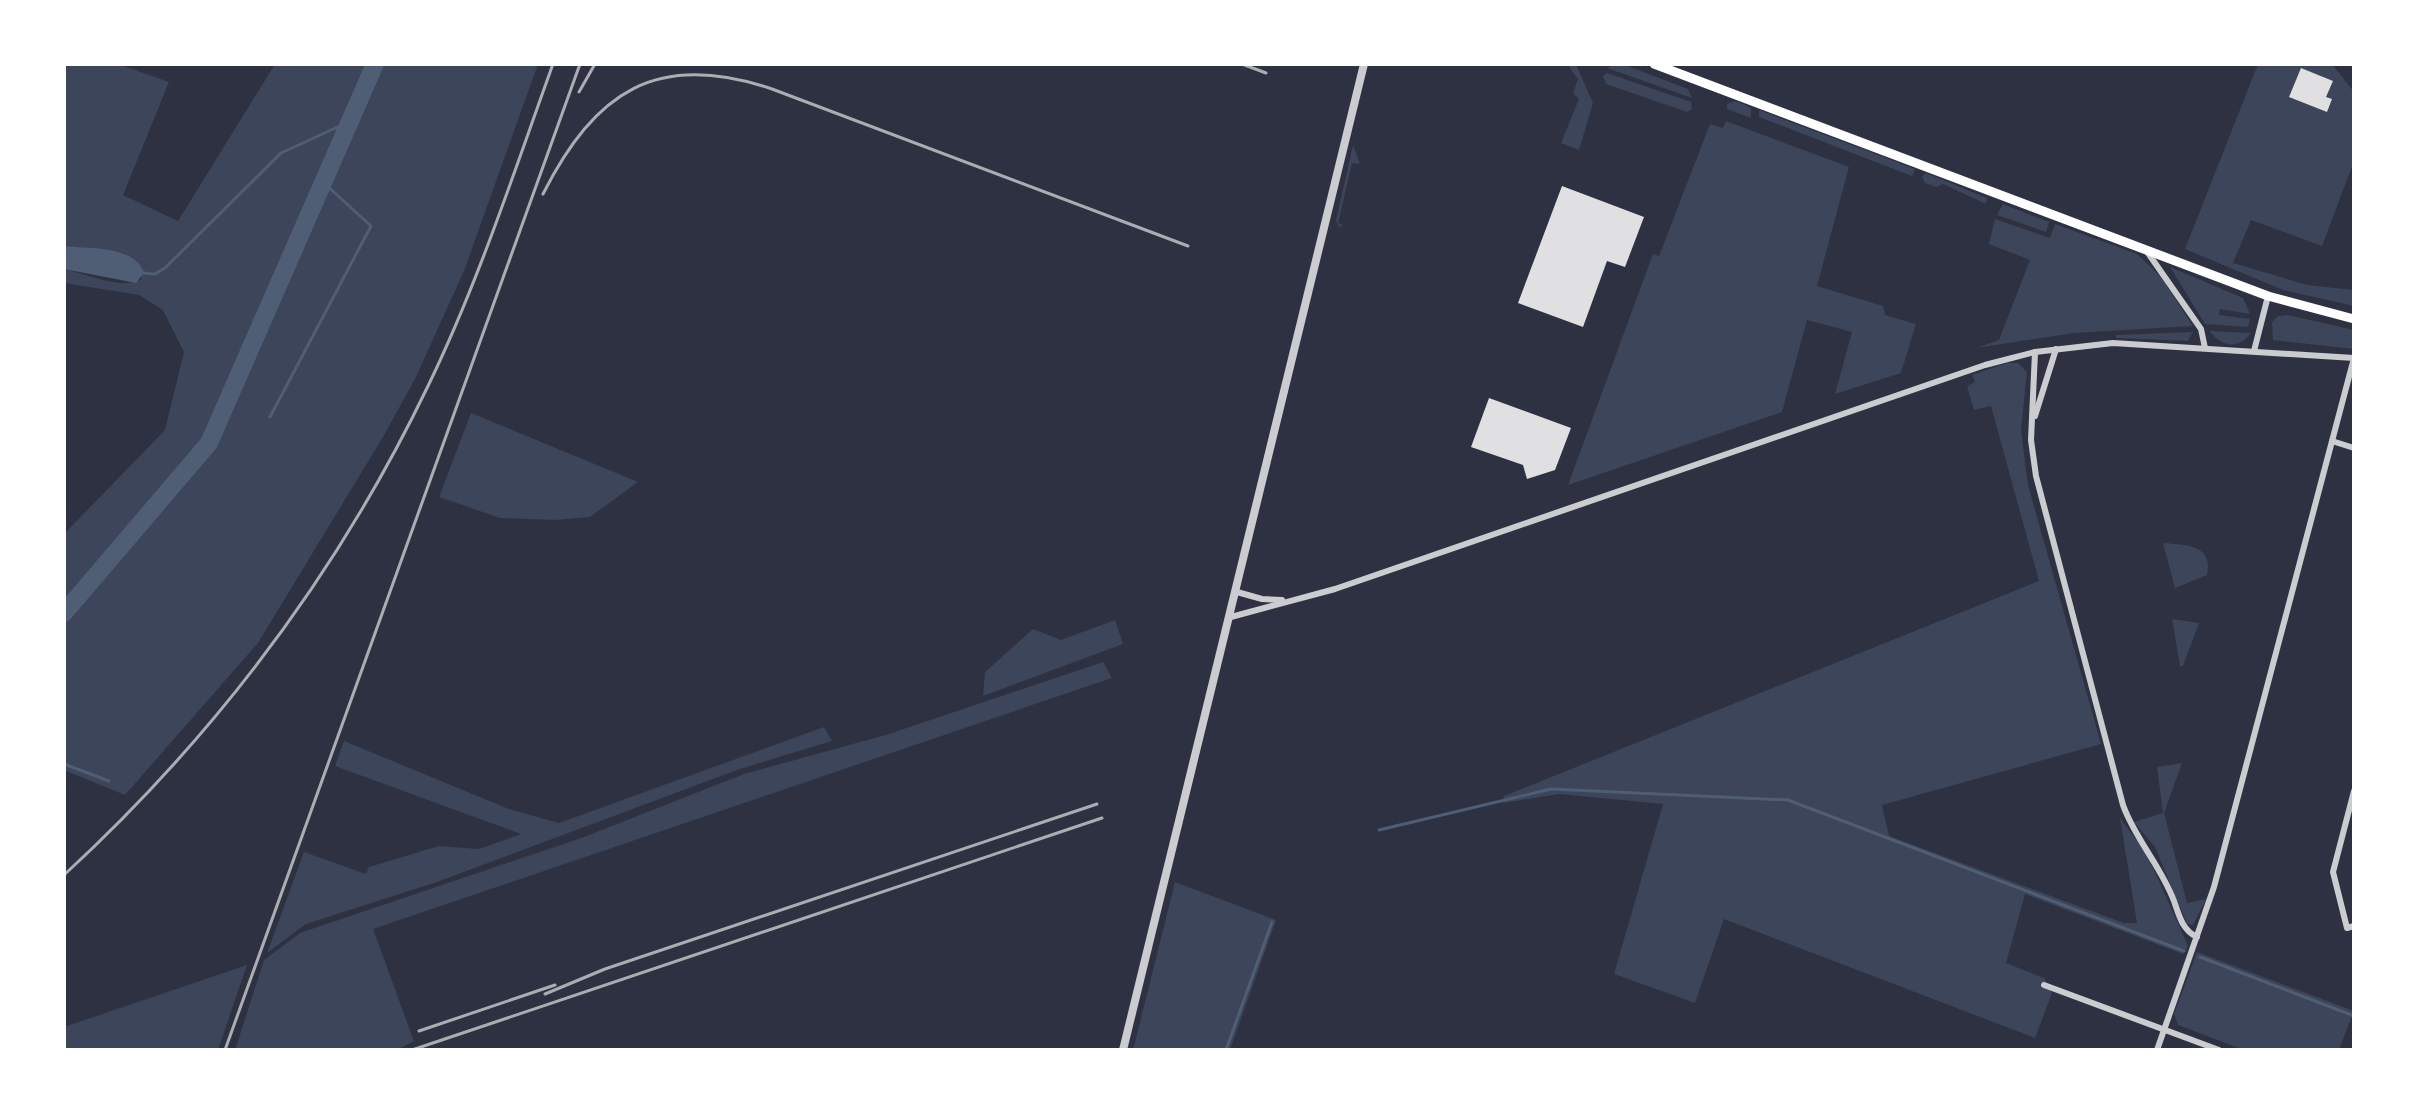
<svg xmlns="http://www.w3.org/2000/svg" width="2418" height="1114" font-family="'Alegreya Sans',sans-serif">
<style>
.green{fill:#3c4559}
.water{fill:#4f5d75}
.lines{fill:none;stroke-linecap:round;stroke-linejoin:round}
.stream{stroke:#4f5d75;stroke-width:3}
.river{stroke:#4f5d75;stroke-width:18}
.building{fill:#e0e0e3}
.minor{stroke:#caccd0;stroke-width:6}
.tertiary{stroke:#caccd0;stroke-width:8}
.secondary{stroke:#fff;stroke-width:9}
.rail{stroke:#abadb3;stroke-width:3}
</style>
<rect width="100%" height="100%" fill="#2d3142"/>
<!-- green -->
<g class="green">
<path d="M64,64H118L169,82L123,195L178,221L275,64H538L464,271L415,379L383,437L258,643L125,795L64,770V613L68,609L64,606V534L165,430L184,352L163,310L139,295L64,283V269C84,273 124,291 142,279L123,253L64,246Z"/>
<path d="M1567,64H1576L1593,103L1579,150L1561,143L1579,99L1573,93L1578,79Z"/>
<path d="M2258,64H2332L2354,92V161L2322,246L2251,220L2233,263L2307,285L2354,290V306L2283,290L2185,249Z"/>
<path d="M1613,65H1625L1680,86L1688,89L1692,98L1607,68Z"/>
<path d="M1607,73L1691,102L1692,109L1687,112L1606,84L1603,76Z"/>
<path d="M1736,101L1751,108V118L1727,109V104Z"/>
<path d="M1759,110L1915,169L1912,176L1759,117Z"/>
<path d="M1726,121L1849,167L1817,286L1883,306L1885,315L1916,324L1901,373L1835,394L1852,332L1807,320L1782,412L1568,485L1653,254L1659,256L1710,124L1723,128Z"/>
<path d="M1353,145L1360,164L1352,163L1338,223L1343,225L1340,228L1336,221Z"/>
<path d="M1926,173L1987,198L1986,204L1943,184L1936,187L1925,183L1922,177Z"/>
<path d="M2003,204L2049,222L2046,232L1997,215Z"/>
<path d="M1995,219L2050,238L2055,224L2137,254L2161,277L2193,326L2074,333L1976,348L1999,340L2030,260L1989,244Z"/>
<path d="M2170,267L2243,298L2250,314L2220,309L2219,315L2250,319L2248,327L2205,324Z"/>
<path d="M2288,315L2354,330V349L2273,340L2272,322L2278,316Z"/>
<path d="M2193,332L2188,341L2116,338V335Z"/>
<path d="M2210,332V331L2251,333C2238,350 2223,347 2210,332Z"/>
<path d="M2007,363H2018L2027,372L2021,430L2028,485L2101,744L1882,805L1889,836L2124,923H2137L2120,818L2147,854L2188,946L2183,954L2025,894L2006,963L2044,978L2052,993L2035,1038L1724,919L1695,1003L1614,974L1663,804L1559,794L1503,803L1504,796L2039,581L1991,406L1974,410L1967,386L1975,382L1972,375Z"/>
<path d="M471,413L638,482L590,517L555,520L500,518L439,497Z"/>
<path d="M2163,543C2185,545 2214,544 2207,575L2175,588Z"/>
<path d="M2172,619L2199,623L2183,666H2180Z"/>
<path d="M1115,620L1123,644L983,696L985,672L1033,629L1061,640Z"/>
<path d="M1103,662L1112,678L373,929L414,1041L397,1050H235L264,960L300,933L584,837L744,774L889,734Z"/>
<path d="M824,727L832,741L737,770L437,882L306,924L267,953L304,852L366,874L369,867L439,846L479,849L521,834L335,766L344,741L509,809L559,823Z"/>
<path d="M2182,763L2164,813L2187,903L2206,899L2193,925L2187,924L2155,847L2134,822L2163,813L2157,767Z"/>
<path d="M1175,882L1276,920L1230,1050H1133Z"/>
<path d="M2197,952L2354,1011L2339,1050H2244L2178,1025L2174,1014Z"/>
<path d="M247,965L218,1050H64V1027Z"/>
</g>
<!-- water -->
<path class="water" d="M64,246C89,249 135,245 144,273L136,283L64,269Z"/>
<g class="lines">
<!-- stream -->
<g class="stream">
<path d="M144,273L155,274L165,268L281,153L353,120"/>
<path d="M270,417L371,226L325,184"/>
<path d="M64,764L109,781"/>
<path d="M1379,830L1551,789L1788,800L2184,951"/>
<path d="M2200,957L2354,1016"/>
<path d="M1226,1050L1272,922"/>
</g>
<!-- river -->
<path class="river" d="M64,613L209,443L375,64"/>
</g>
<!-- building -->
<g class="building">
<path d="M2301,68L2333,81L2326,97L2332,99L2327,112L2289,97Z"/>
<path d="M1562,186L1644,217L1625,267L1607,261L1583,327L1518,303Z"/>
<path d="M1489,398L1571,428L1555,470L1527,479L1523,465L1471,447Z"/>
</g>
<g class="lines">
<!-- minor -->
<g class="minor">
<path d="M2148,253L2201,329L2205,348"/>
<path d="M2254,351L2268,296"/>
<path d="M2035,352L2031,440L2036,476L2123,805C2135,839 2161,866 2174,901C2179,915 2182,930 2197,937"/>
<path d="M2035,416L2056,349"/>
<path d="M2332,441L2354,448"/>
<path d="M1237,592L1262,599L1282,600"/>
<path d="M1231,617L1335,589L1985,365L2035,352L2113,343L2354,358"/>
<path d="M2354,791L2333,872L2347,928L2354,926"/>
<path d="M2044,985L2219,1050"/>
<path d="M2157,1050L2214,887L2354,358"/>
</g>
<!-- tertiary -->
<path class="tertiary" d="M1123,1050L1364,64"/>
<!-- secondary -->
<path class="secondary" d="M1654,64L2268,296L2354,319"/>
<!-- rail -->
<g class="rail">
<path d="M1242,64L1266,73"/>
<path d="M579,92L595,64"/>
<path d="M543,194C595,92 656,50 772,89L1188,246"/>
<path d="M64,875C215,736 339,571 428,386C478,283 514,172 553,64"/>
<path d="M545,994L605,969L1097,804"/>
<path d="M419,1031L555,985"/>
<path d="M225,1050L580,64"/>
<path d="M412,1050L1102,818"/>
</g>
</g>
<!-- border -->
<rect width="2418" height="1114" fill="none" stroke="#ffffff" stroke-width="132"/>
</svg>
